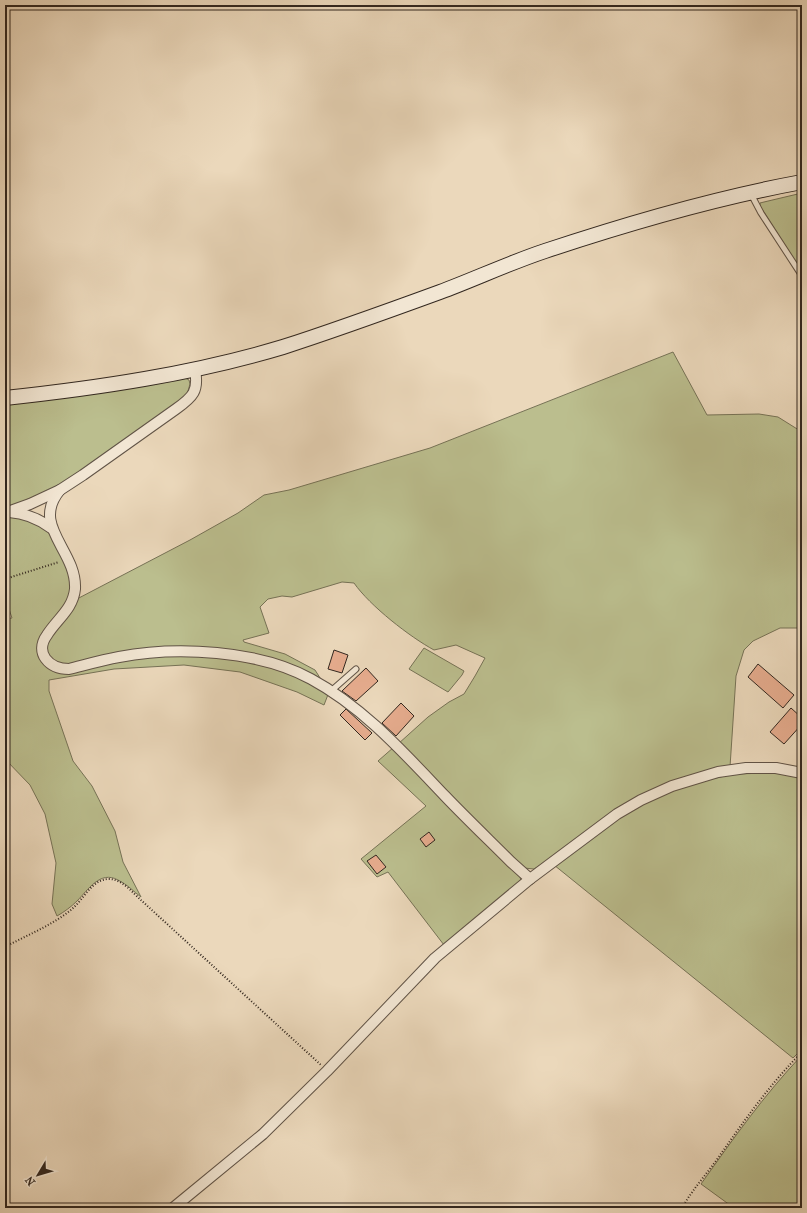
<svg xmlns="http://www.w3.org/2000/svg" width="807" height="1213" font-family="'IM FELL French Canon',serif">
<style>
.green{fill:#bbbe8e;stroke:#767256}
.building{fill:#e6ac8e;stroke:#32271f}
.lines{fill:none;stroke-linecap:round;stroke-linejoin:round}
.lane-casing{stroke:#605346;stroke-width:7}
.street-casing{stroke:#605346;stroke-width:12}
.secondary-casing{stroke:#32271f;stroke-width:16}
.path{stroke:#32271f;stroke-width:2;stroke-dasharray:1 2;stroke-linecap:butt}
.lane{stroke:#f2e6d3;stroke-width:5}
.street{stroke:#f2e6d3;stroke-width:10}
.secondary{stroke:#f2e6d3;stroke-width:14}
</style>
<rect width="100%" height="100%" fill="#ebd8bb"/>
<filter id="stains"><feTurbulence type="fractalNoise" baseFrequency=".005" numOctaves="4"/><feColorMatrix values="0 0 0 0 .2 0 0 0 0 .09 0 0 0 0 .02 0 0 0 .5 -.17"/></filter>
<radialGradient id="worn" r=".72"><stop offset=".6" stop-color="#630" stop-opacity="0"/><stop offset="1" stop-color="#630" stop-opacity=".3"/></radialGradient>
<!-- green -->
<g class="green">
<path d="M802,193V272L760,206V203L764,202Z"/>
<path d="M673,352L707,415L759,414L778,417L802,432V628H780L753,641L744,650L736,676L730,767L674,781L534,869L524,868L398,744L428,717L449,702L464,694L475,676L485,658L456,645L434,650C410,637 370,606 354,583L342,582L292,597L282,596L268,599L260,607L269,633L243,640L244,642L285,654L315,670L329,692L324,705L297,692L240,672L184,665L114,669L49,680V691L73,761L92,786L115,831L123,862L141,897C134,892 127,884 118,880C100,870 88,890 77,901C71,907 64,912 57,916L52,904L56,863L45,814L30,785L5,759V619L12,618L5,597V518C13,515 24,517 32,521C37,523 43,525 46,528C65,546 69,576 75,600L190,540L238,513L264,495L289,490L430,448Z"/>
<path d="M183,377L189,380L190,384L186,398L71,479L46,492L5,509V402Z"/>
<path d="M424,648L464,671L462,675L448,692L409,669Z"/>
<path d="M394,747L520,876L521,882L444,945L388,872L377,877L361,859L426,806L378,761Z"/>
<path d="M769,773L794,774L802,776V1049L793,1058L554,865L609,823L637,806L684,785L734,774Z"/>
<path d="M802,1055V1208H734L701,1184C733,1139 764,1095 802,1055Z"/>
</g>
<!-- building -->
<g class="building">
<path d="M334,650L348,655L342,673L328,669Z"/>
<path d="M758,664L794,695L783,708L748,677Z"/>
<path d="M366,668L378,681L356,701L342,691Z"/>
<path d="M401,703L414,716L396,736L382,723Z"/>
<path d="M791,708L802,718V724L784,744L770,732Z"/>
<path d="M346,709L372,733L365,740L340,715Z"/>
<path d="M429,832L435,840L426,847L420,839Z"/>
<path d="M376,855L386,867L377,874L367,861Z"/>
</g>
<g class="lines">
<defs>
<g id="lane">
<path d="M751,194L761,213L802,276"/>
<path d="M331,691L356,669"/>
</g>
<g id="street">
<path d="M60,490C30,526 77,550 75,589C73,609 57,619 47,635C34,653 49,669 69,669C85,665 102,660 119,657C176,646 259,650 311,679C363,707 404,753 445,796C466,818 489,840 511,862L530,879"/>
<path d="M9,512C25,513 39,519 51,528"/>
<path d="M5,513L30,504L60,490L83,475L176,409C193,397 199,391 195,370"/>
<path d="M173,1208L263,1134L327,1071L435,958L530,879L617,814L641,800L672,786L718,772L746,768H776L802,773"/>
</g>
<path id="secondary" d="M5,398C98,388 193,374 283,347C336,330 388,311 440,292C475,279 509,263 545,251C629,223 715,198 802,182"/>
</defs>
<!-- lane casing -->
<use href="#lane" class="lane-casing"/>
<!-- street casing -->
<use href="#street" class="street-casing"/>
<!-- secondary casing -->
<use href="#secondary" class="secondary-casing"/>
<!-- path -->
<g class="path">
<path d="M5,579L59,562"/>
<path d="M5,947C27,935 53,925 72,909C84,899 92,879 109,879C122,879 133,893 142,901L321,1065"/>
<path d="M682,1208C692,1190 706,1175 718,1158C744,1121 770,1084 802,1052"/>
</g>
<!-- lane -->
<use href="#lane" class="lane"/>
<!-- street -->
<use href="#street" class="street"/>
<!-- secondary -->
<use href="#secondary" class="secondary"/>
</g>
<!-- margin -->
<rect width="807" height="1213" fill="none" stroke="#ebd8bb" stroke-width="20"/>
<rect x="6" y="6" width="795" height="1201" fill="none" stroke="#32271f" stroke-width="2"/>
<rect x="10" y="10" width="787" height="1193" fill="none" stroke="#32271f"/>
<!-- north arrow -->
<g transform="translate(38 1175) rotate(232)" stroke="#f2e6d3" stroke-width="3" paint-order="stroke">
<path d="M0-3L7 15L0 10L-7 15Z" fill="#32271f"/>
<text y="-6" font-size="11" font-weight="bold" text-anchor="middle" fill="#32271f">N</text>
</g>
<rect width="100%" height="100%" filter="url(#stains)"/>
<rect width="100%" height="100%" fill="url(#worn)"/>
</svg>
